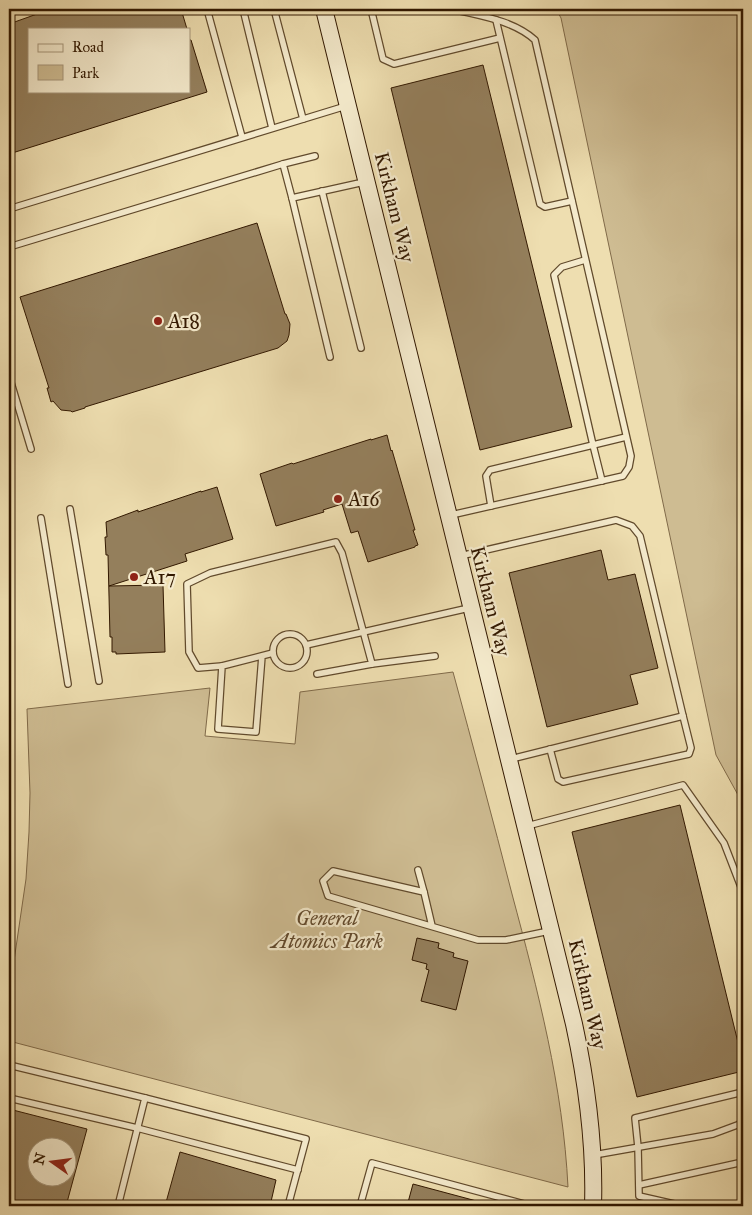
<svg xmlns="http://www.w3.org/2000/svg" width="752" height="1215" font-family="'IM FELL Great Primer',serif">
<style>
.green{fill:#cebc92;stroke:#806a49}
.building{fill:#947f5c;stroke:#321800;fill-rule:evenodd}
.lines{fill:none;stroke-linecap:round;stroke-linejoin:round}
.lane-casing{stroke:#614a2c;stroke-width:8}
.secondary-casing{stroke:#321800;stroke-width:18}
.lane{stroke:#f4eacc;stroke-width:5.5}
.secondary{stroke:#f4eacc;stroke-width:16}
.poi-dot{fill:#8f2418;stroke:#f4eacc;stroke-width:2}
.labels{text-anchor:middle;stroke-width:4.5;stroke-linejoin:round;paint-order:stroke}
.street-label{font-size:20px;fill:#321800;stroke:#f4eacc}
.poi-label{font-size:20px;fill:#321800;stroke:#f4eacc;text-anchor:start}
.park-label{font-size:20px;font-style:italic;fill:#61492c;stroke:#f4eacc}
</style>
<rect width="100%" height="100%" fill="#eedeb0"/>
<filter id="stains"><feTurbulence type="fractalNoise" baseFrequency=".004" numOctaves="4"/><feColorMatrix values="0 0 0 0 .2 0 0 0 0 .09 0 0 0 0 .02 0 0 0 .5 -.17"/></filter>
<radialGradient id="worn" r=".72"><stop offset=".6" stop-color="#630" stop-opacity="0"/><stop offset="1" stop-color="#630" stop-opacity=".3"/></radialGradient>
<!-- green -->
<g class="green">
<path d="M556,9H743V804L716,755L561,18Z"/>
<path d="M453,672C473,746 493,820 512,894C538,991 563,1087 568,1187L9,1041V995L26,879L29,832L30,793L27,709L210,688L205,736L295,744L300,692Z"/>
</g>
<!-- building -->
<g class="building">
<path d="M51,9H181L187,29H29V91H189V40H191L207,92L9,154V24Z"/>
<path d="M483,65L572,427L480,450L391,88Z"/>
<path d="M257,223L285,314H286L290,324L289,335L287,341L278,348L85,407V408L72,412L71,411L61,410L53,401L51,402L47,388H49L20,297Z"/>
<path d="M387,435L391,451L392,450L415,530H413L418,545L415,546V547L368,562L358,531L351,533L342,504L323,510L324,512L276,526L260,474L292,463L293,464L371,439V440Z"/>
<path d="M217,487L233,539L185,554L187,561L109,586L163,585L165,652L116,654V652H112V637H110L108,555H106L105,537H107L106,522L138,510V512L201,491V492Z"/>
<path d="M601,550L608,580L635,574L658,668L630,675L638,704L547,727L509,573Z"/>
<path d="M680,805L743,1063V1071L637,1097L572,832Z"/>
<path d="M417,938L439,943L438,948L454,953L453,957L468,961L456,1010L421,1001L429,970L426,969L427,964L412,960Z"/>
<path d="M9,1109L87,1129L66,1206H9ZM38,1148H68V1178H38Z"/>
<path d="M180,1152L276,1180L270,1206H165Z"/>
<path d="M413,1184L484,1203L483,1206H407Z"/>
</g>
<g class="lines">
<defs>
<g id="lane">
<path d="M207,9L242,137"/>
<path d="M243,9L272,128"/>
<path d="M274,9L303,119"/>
<path d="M371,9L383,59L394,64L500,38"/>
<path d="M496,20L540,204L545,207L572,201"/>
<path d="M322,191L361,348"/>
<path d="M292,198L283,164L315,156"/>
<path d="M9,209L346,106"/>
<path d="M9,247L283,164"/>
<path d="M585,260L562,267L554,275L593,445L626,437"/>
<path d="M330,357L292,198L364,182"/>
<path d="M9,376L31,449"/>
<path d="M491,506L486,476L490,470L593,445L602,481"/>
<path d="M70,509L99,681"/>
<path d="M451,515L623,476L629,467L631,456L535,40C513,20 480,16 452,9"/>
<path d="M41,518L68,684"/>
<path d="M460,556L616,520L632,526L640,536L683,716L511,759"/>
<circle cx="290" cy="651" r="17"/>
<path d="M306,645L469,608"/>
<path d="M262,656L256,732L218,729L222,666L273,653"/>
<path d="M372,664L435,656"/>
<path d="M222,666L198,668L189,652L187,584L210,573L336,542L342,553L372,664L317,674"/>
<path d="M550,749L558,779L563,782L689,754L691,748L683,716"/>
<path d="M527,826L683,785L724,843L741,887L743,900"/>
<path d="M418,870L424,892"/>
<path d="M432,926L424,892L333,871L323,881L328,896L478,940H506L549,931"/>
<path d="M9,1065L145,1098L118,1206"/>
<path d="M9,1098L137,1128L298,1170"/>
<path d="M145,1098L306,1139L288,1206"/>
<path d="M594,1155L713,1134L740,1124L743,1113"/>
<path d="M639,1185L743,1162"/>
<path d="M360,1206L372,1163L532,1206"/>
<path d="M683,1206L639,1196L638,1147L635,1118L743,1092"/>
</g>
<path id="secondary" d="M324,9L574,1024C587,1084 595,1144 593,1206"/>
</defs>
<!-- lane casing -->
<use href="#lane" class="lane-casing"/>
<!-- secondary casing -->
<use href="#secondary" class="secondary-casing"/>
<!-- lane -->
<use href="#lane" class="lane"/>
<!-- secondary -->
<use href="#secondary" class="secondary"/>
</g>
<!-- markers -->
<g class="poi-dot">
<circle cx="158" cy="321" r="5"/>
<circle cx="338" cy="499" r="5"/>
<circle cx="134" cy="577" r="5"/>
</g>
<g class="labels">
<!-- street labels -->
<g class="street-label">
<text transform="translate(395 207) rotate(76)" y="7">Kirkham Way</text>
<text transform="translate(491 601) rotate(76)" y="7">Kirkham Way</text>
<text transform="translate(588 994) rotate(77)" y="7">Kirkham Way</text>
</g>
<!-- poi labels -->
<g class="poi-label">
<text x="168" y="328">A18</text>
<text x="348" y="506">A16</text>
<text x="144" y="584">A17</text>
</g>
<!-- park labels -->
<g class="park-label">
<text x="327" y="925">General<tspan x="327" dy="23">Atomics Park</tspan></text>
</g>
</g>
<!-- margin -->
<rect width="752" height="1215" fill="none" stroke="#eedeb0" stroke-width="30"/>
<rect x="10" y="10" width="732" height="1195" fill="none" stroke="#321800" stroke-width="2.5"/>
<rect x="15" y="15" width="722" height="1185" fill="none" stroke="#321800"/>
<!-- legend -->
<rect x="28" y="28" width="162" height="65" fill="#f4eacc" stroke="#a6967a"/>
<rect x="38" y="44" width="25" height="8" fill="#f4eacc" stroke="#a6967a"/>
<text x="72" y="52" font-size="15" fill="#321800">Road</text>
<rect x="38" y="65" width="25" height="15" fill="#cebc92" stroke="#a6967a"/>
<text x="72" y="78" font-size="15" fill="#321800">Park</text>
<!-- north arrow -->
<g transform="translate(52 1162) rotate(284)"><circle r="24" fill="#f4eacc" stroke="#a6967a"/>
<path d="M0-4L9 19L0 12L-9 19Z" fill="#8f2418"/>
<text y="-8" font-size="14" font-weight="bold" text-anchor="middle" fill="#321800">N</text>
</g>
<rect width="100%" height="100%" filter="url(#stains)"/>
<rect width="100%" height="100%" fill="url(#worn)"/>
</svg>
